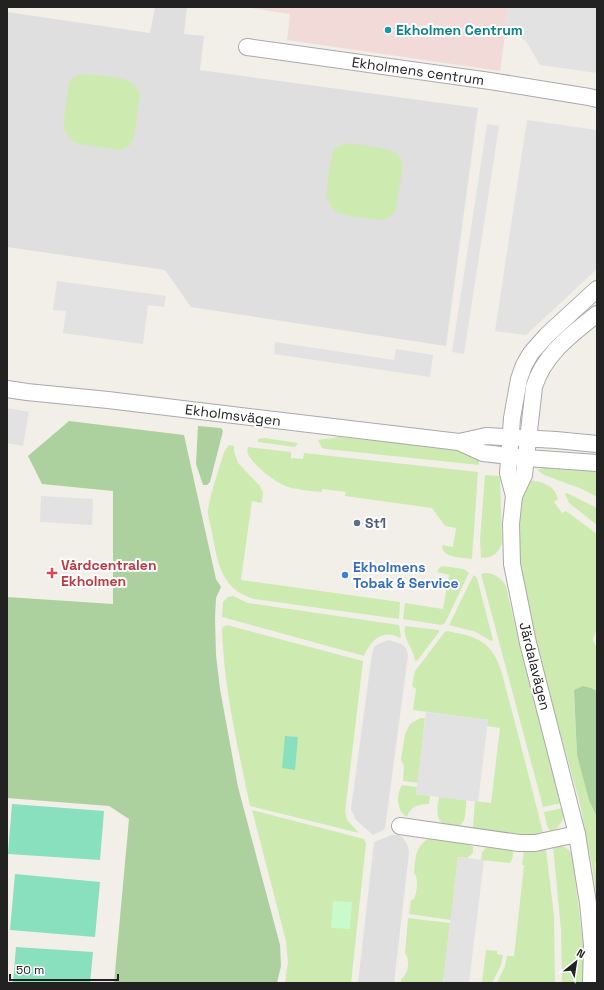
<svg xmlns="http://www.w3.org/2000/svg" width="604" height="990" font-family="'Space Grotesk',sans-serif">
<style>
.residential{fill:#e0dfdf}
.commercial{fill:#f2dad9}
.grass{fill:#cdebb0}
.forest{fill:#add19e}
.park{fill:#c8facc}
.pitch{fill:#88e0be}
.parking{fill:#e2e2e2}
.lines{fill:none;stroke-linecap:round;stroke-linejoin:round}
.minor-casing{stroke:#a9a9a9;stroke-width:18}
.minor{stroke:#fff;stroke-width:16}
.culture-dot{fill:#0f9aa8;stroke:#fff;stroke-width:1.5}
.service-dot{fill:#5c6f8a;stroke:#fff;stroke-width:1.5}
.health-dot{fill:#e0444e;stroke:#fff;stroke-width:1.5}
.shop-dot{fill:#3f7fe0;stroke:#fff;stroke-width:1.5}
.labels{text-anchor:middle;stroke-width:4;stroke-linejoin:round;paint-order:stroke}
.culture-label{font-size:14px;font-weight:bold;fill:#0d838f;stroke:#fff;text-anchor:start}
.street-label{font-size:14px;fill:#222;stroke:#fff}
.service-label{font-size:14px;font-weight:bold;fill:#4e5e75;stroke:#fff;text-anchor:start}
.health-label{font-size:14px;font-weight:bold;fill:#be3a42;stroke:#fff;text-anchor:start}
.shop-label{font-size:14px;font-weight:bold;fill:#366cbe;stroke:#fff;text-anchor:start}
</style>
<rect width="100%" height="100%" fill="#f2efe9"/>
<!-- residential -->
<g class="residential">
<path d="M155,7H187L184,34L204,36L200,70L478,108L446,346L191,307L165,270L7,247V12L150,33Z"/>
<path d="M389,640L401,644L406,648L408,655L385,829L373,835L356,820L351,809L372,654L374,647L378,644Z"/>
<path d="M392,835H399L403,838L408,846L409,853L394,983H358L374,842Z"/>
</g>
<!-- commercial -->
<path class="commercial" d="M244,7H509L500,71L287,40L290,14Z"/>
<!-- grass -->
<g class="grass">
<path d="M85,74C96,75 125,77 133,83C137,86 138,90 140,94L134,139C130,146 126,149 118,150L77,144C73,141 68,138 66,133C61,122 68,96 69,83C73,76 77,75 85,74Z"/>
<path d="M348,143C358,145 389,147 396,153C399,155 401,160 403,164L396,209C392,216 389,218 381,220C368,218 354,217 341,214C318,208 330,170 332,153C336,146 340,145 348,143Z"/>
<path d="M339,437L442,447L457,450L479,458V465L326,449L322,448L318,440Z"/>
<path d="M264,438L298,443L295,447L258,442V439Z"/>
<path d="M229,445L234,446V451L238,463L260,486L263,492L262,503L252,501L241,580L400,602L399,619L254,599C220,589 218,562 212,533C211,526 207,516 208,509C211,490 219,470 224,452Z"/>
<path d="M248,447L291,452V458L303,459L304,453L478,472L472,559C462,557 442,559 442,545L453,547L456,528L445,526L432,508L345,496L346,492L322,489V492C311,491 301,490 291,488C278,485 255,467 249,456C247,453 247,450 248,447Z"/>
<path d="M548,466L586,469L597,472V497L582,489L544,475L537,470Z"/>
<path d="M485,475L500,476L502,543C498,554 492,558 481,558L480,540Z"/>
<path d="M528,480C541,481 555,485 558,499L554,502L562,513L566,511L597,534V627L593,640L597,649V691L591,688L574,691L577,755L597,817V857L595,864L597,880V902L592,865L580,804L537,649L520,572L518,540L519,519L521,500Z"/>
<path d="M567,493L597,508V525L569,503L565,494Z"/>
<path d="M442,566L464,569L469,573L445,623L441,625L403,619L405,603L443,609L449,575L437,572L439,568Z"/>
<path d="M485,573C495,573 501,578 506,586L518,639L562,803L543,807L481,574Z"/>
<path d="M474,575L477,578L493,640L491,641L476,632L449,625L471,580Z"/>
<path d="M233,596L248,603L399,625L401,637L400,638C383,628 370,641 364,656L222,617L223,602L228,597Z"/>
<path d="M227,625L363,661L345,812L347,820L359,833L250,806C238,748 224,690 222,630L223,627Z"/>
<path d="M405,626L439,630V632L417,661H415C414,648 402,639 405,626Z"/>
<path d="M446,631C462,634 479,636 490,649C502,663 504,684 509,700C521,744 532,789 543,833L541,835L519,836L474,829L473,825L475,801L491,803L500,728L487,726L488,720L413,710L416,689L412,686L415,671L444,633Z"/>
<path d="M420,718H425L418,783L403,781L404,766L401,760L405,734L410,724Z"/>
<path d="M402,785L417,787L416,794L430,796L429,804C418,804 410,807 407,817C396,810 396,795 402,785Z"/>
<path d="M439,797L466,800C466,807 466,817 463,822C458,831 443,827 439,819C436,812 438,804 439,797Z"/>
<path d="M563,808C565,818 561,827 551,832L547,826L544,812Z"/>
<path d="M252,810L364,839L366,844L351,983H285L288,962L286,941Z"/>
<path d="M429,838H434L466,842L473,847V853L467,858L458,857L451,920L409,914L411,900L414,899C417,892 419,878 414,873C416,858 414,848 429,838Z"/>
<path d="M489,845L512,849C514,854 513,859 510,863L481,860L482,852Z"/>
<path d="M561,846L566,848L572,853L583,944V983H562L561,930L553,847Z"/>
<path d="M546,849L554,916L555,983H497L505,966L507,956H514L524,865H522L524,850Z"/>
<path d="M408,918L450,923L443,983H401V979C409,975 410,959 405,953Z"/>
<path d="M486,950L497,951V954L503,955L501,965L492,983H482Z"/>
</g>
<!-- forest -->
<g class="forest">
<path d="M69,421L184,435L216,579L221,587L216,598L215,618L216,655L220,689L238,787L280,945L281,966L277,983H114L129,819L109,806L7,798V597L113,604V491L42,484L28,456Z"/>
<path d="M198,426L221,428L223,431L210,482L207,485H203L196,464Z"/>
<path d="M583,686L591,688L597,691V817L589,800L577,755L574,690Z"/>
</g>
<!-- park -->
<path class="park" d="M333,901L352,902L350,929L331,928Z"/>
<!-- pitch -->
<g class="pitch">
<path d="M285,736L298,737L295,770L282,768Z"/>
<path d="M12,804L104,811L100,860L8,854Z"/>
<path d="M15,874L100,882L95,937L10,930Z"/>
<path d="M16,947L93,952L90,983H13Z"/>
</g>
<!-- parking -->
<g class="parking">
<path d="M509,7H597V73L540,65L526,41L506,28Z"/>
<path d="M527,120L597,130V269L526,335L495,331Z"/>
<path d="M487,124L499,126L464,354L452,352Z"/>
<path d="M57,281L166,296L164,307L148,305L143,344L63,333L66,311L53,310Z"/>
<path d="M275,342L394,360L396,349L433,355L430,377L274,354Z"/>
<path d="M7,408L29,412L23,446L7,443Z"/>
<path d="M41,496L93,499L92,525L40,522Z"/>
<path d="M426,712L488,720L478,802L416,794Z"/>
<path d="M458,857L484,860L469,983H443Z"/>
</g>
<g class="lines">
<defs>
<g id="minor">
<path d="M247,47L490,81L589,97L597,99"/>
<path d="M7,389L27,392L108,400L459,442L483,453L527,458L597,463"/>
<path d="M459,442L486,436L556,440L597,444"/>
<path d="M514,496L524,475L534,387C544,354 571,335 597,314"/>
<path d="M400,826L519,843H535L577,834"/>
<path d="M591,983L592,945L588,903L577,834L528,643L512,564L511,524L514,496L508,473L512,418L519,379L524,365L531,353L547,335L597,289"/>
</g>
</defs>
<!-- minor casing -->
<use href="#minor" class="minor-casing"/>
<!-- minor -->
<use href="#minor" class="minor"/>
</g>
<!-- markers -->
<circle class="culture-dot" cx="388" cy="30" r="4"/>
<circle class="service-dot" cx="357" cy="523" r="4"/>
<path class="health-dot" d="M50 567h4v4h4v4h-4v4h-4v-4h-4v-4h4z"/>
<circle class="shop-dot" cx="345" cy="575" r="4"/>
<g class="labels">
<!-- culture labels -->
<g class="culture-label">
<text x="396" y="35">Ekholmen Centrum</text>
</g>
<!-- street labels -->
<g class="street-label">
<text transform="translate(418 71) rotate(8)" y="5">Ekholmens centrum</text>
<text transform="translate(233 415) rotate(7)" y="5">Ekholmsvägen</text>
<text transform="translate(535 666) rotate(76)" y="5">Järdalavägen</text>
</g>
<!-- service labels -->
<g class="service-label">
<text x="365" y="528">St1</text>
</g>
<!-- health labels -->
<g class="health-label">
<text x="61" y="570">Vårdcentralen<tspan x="61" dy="16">Ekholmen</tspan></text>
</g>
<!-- shop labels -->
<g class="shop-label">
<text x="353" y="572">Ekholmens<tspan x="353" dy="16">Tobak &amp; Service</tspan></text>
</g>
</g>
<!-- border -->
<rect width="604" height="990" fill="none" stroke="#222222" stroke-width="16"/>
<!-- north arrow -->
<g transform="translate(576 962) rotate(30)" stroke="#ffffff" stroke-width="3" paint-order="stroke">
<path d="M0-3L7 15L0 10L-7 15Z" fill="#222222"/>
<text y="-6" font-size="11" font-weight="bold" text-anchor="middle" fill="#222222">N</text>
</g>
<!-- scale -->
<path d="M10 974v6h108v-6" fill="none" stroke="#222222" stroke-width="2"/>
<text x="16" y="974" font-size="12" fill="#222222" stroke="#ffffff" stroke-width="3" paint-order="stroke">50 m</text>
</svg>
